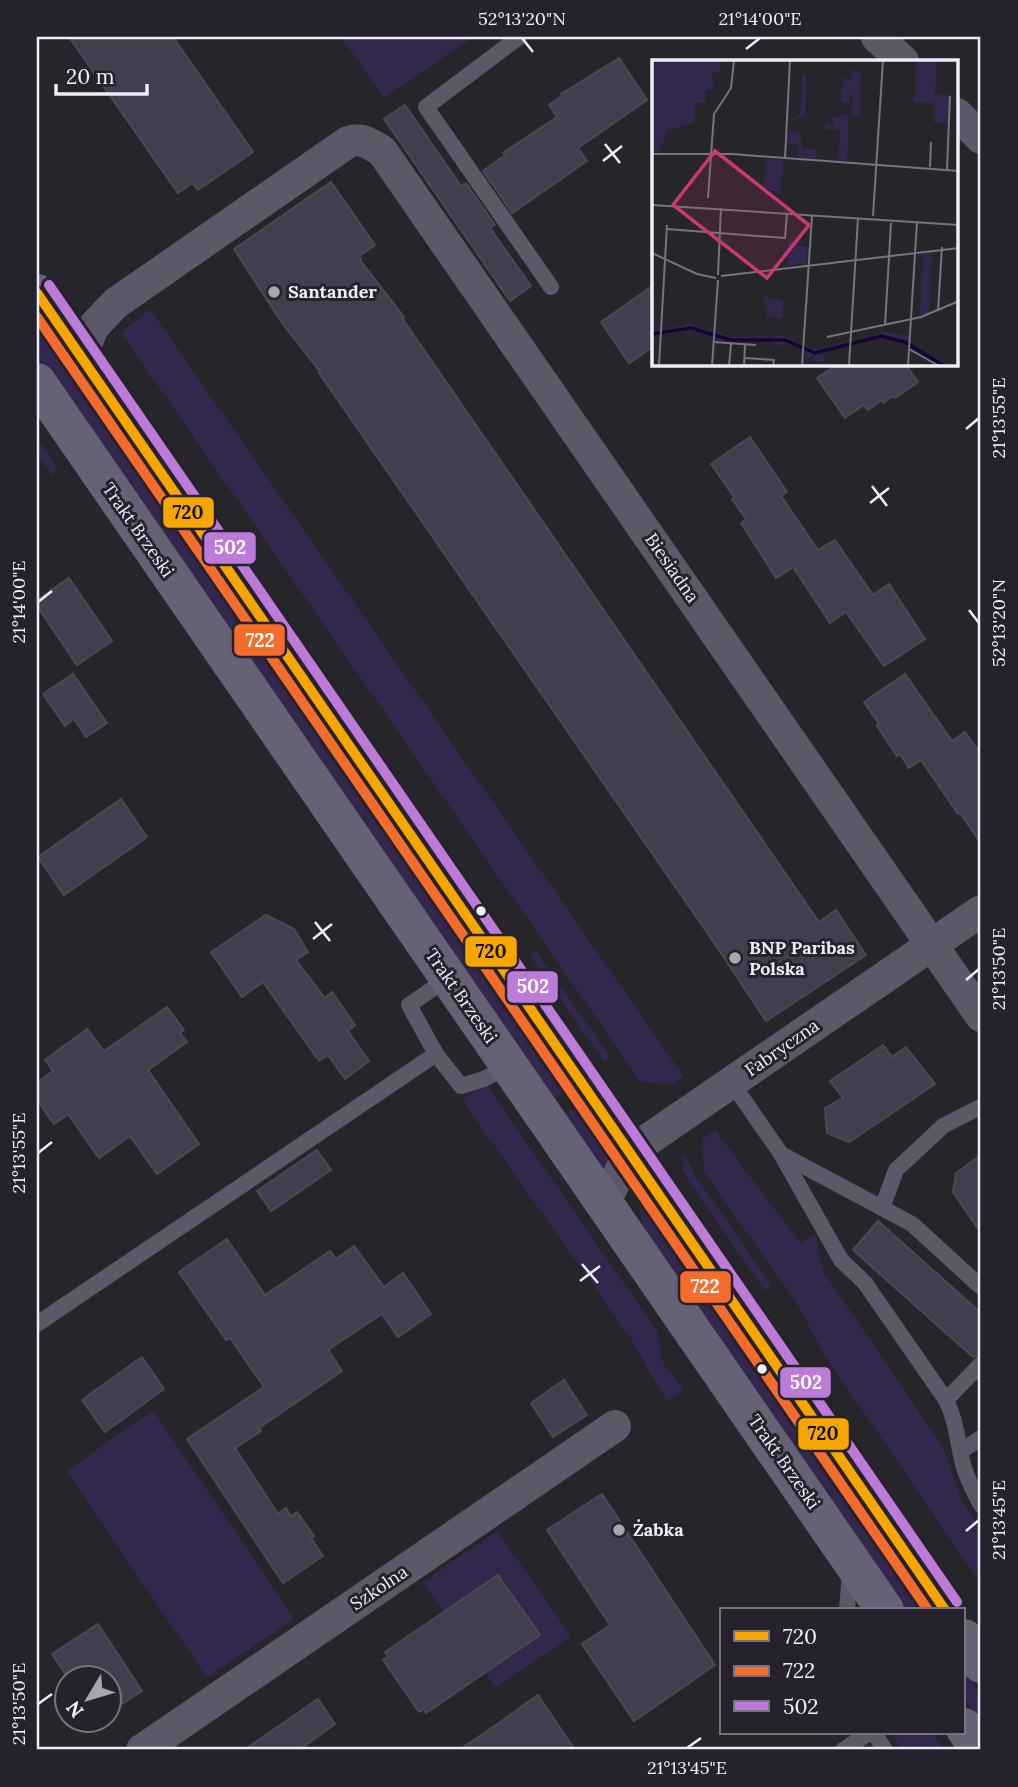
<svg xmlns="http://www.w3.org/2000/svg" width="1018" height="1787" font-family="Lora,serif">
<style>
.green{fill:#33274d}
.building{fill:#433e4f;stroke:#4a494d;stroke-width:2}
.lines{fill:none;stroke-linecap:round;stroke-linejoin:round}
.service{stroke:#5c5867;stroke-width:16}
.minor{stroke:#5c5867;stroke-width:32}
.primary{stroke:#676175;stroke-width:38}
.bus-1-casing{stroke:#25222d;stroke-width:16}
.bus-2-casing{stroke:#25222d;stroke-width:16}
.bus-3-casing{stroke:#25222d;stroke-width:16}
.bus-1{stroke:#f7a600;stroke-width:10}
.bus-2{stroke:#f36c2b;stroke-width:10}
.bus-3{stroke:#bd7bd9;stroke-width:10}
.ticks{fill:none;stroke:#efedf5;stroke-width:2.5}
.poi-dot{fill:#a9a7ae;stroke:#25222d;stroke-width:2.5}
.bus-dot{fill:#efedf5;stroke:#25222d;stroke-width:2.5}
.labels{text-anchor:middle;stroke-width:6;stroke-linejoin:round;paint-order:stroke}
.poi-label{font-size:18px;font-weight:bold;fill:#efedf5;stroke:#25222d;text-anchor:start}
.street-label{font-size:18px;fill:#efedf5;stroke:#25222d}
.inset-river{fill:none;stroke:#190336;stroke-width:3.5}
.inset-road{fill:none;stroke:#76757b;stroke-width:2}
.view{fill:#c93872;fill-opacity:0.15;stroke:#c93872;stroke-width:3.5}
.inset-edge{fill:none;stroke:#efedf5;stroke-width:3.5}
.line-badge{stroke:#25222d;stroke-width:2.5}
.badge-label{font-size:19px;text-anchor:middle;font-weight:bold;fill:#fff}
.pale-badge-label{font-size:19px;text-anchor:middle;font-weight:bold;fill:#111}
.neatline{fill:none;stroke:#efedf5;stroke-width:2.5}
.ticks-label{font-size:18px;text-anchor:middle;fill:#efedf5}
</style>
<rect width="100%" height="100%" fill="#26252a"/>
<!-- green -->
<g class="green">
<path d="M341,37H473L384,97Z"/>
<path d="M150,309L684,1077L672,1085L640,1081L123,335L124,331Z"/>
<path d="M37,322L567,1089L553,1101L37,353Z"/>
<path d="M37,438L56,466L53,476L37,454Z"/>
<path d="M536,951L610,1057L605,1063L530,955Z"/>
<path d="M486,1084L657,1331L663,1363L684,1390L668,1400L656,1384L632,1340L462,1100Z"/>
<path d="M578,1105L619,1165L612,1182L564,1115Z"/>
<path d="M715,1130L801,1244L815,1234L823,1271L943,1447L961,1499L981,1529V1584L824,1354L796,1302L704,1172L702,1140Z"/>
<path d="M684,1153L695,1175L772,1286L765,1291L688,1180L682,1168Z"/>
<path d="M641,1199L925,1610H906L643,1229L639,1200Z"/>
<path d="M153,1410L294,1619L207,1678L67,1471Z"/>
<path d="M497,1531L571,1636L495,1687L423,1582Z"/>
<path d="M964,1669L981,1696V1722L964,1696Z"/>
<path d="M891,1733H932L944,1750H902Z"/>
</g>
<!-- building -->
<g class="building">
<path d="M69,37H173L253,152L198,190L192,183L178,193Z"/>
<path d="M619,58L647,100L578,148L587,161L512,213L483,171L505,155L503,153L557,117L549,105L562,96L561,94Z"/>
<path d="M405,105L461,186L466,183L495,225L490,228L531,286L510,301L384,119Z"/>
<path d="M331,182L375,245L359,256L361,259L360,260L404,317L402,318L819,922L836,910L866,955L766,1021L717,947L319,373H321L282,323L234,249Z"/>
<path d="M654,285V346L629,363L601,322Z"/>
<path d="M838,364H905L918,382L895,398L893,396L883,403L882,400L868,410L863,405L845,418L817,378Z"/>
<path d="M750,437L787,492L781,496L818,550L835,540L873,595L889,584L925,639L884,666L846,612L830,623L793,567L776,578L741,523L746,519L732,499L734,497L711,464Z"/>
<path d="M69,578L112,641L77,665L37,606V600Z"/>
<path d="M73,674L107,723L86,737L74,719L65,726L43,694Z"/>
<path d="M905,674L952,741L965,732L981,754V843L960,813L958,814L921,760L909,768L900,754L897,756L877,726L879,724L864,702Z"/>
<path d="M121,799L147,837L64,895L38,857Z"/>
<path d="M266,915L294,929L308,952L296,960L325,998L332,992L355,1025L348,1031L369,1061L345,1079L328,1055L319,1061L263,982L242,997L211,952Z"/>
<path d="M167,1007L184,1030L180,1033L187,1042L148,1070L199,1144L157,1174L130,1136L99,1158L68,1114L54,1124L37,1100V1083L53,1071L45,1060L87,1029L104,1051Z"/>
<path d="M883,1045L892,1057L906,1047L935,1084L849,1142L827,1133L825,1108L843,1098L830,1081Z"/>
<path d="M317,1150L331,1170L271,1211L257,1191Z"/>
<path d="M981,1155V1233L953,1192L956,1173Z"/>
<path d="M878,1221L981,1313V1354L973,1357L853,1250Z"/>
<path d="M227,1239L265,1295L330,1251L336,1259L354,1246L384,1287L403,1273L431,1314L398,1337L382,1314L328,1350L342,1371L259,1428L261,1431L235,1448L278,1514L286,1508L291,1516L297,1512L314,1536L311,1538L323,1556L283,1583L187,1439L264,1387L230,1338L226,1340L179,1272Z"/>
<path d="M142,1357L164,1389L105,1432L82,1400Z"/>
<path d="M564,1380L587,1415L553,1437L531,1403Z"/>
<path d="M602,1494L715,1665L634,1721L582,1644L610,1625L547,1530Z"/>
<path d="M498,1575L540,1635L426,1713L424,1709L419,1712L383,1660L388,1657L385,1652Z"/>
<path d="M98,1624L142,1691L108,1713V1678H68L52,1654Z"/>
<path d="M538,1695L575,1750H459L493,1727Z"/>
<path d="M318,1699L335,1724L299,1750H244Z"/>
</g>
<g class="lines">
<!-- service -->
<g class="service">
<path d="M519,37L426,107L551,287"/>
<path d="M436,1054L461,1086L484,1079L509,1066"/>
<path d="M732,1083L781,1154L841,1260L865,1283L946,1400C957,1422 957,1441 963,1464C967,1479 974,1492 981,1505"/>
<path d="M781,1154L912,1224L981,1287"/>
<path d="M882,1208L896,1170L943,1126L978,1108L981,1109"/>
<path d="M37,1324L436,1054L409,1005L448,978"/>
<path d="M946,1400L981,1364"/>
<path d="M961,1451L981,1438"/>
<path d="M847,1610L850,1572"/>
<path d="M874,1733L885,1750"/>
<path d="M843,1750L869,1733"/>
</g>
<!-- minor -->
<g class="minor">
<path d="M877,37L903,61"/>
<path d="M957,114L981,138"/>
<path d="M81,357L93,327L116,303L348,142C362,137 370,144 382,151L981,1016"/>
<path d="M604,1203L630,1152L981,911"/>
<path d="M142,1750L615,1426"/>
</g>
<!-- primary -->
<g class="primary">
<path d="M37,293L945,1610"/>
<path d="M37,382L885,1610"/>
<path d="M964,1638L981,1664"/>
<path d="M964,1727L979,1750"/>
</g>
<defs>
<path id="bus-1" d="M37,293L945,1610"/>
<path id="bus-2" d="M37,317L928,1610"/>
<path id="bus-3" d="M49,285L957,1602"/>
</defs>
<!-- bus-1 casing -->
<use href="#bus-1" class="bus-1-casing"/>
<!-- bus-2 casing -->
<use href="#bus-2" class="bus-2-casing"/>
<!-- bus-3 casing -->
<use href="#bus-3" class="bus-3-casing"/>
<!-- bus-1 -->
<use href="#bus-1" class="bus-1"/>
<!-- bus-2 -->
<use href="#bus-2" class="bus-2"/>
<!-- bus-3 -->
<use href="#bus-3" class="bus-3"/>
</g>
<!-- ticks -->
<path class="ticks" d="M522,38L533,52M746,49L760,38M605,144L620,163M603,161L622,146M966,429L979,418M872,486L887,506M870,503L889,488M38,602L52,591M969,610L979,623M315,922L330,941M313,939L332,924M966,980L979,969M38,1153L52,1142M582,1264L598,1283M580,1281L600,1266M966,1531L979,1520M38,1704L52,1694M687,1748L701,1738"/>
<!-- markers -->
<g class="poi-dot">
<circle cx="274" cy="292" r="7"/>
<circle cx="735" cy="958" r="7"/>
<circle cx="619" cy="1530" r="7"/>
</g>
<g class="bus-dot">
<circle cx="481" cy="911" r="6"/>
<circle cx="762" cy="1369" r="6"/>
</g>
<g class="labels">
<!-- poi labels -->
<g class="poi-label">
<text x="288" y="298">Santander</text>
<text x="749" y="954">BNP Paribas<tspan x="749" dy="21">Polska</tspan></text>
<text x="633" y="1536">Żabka</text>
</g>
<!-- street labels -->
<g class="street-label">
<text transform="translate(138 530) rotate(55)" y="6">Trakt Brzeski</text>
<text transform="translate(672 568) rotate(55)" y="6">Biesiadna</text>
<text transform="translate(461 996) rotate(55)" y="6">Trakt Brzeski</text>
<text transform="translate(782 1048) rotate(-35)" y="6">Fabryczna</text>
<text transform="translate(784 1462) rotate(55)" y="6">Trakt Brzeski</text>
<text transform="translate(379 1588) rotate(-34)" y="6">Szkolna</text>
</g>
</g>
<!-- overview -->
<g transform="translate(652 60)">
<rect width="306" height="306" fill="#26252a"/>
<path d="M0,0H70L67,12H60L62,29L54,30L53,43H43L42,62L15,71L7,93L0,92ZM264,0H285L283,34L298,35L296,63L281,62L282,43L262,42ZM200,10L209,11L208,56H200V31L197,43L189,42L191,17L200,20ZM150,15H155L153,57L136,61L148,55ZM189,54H197L195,101H186L188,70L171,69L175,63L182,66V60L173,58H188ZM135,72H147L151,89H165L164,99L146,97V85L134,84ZM114,99L131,100L129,134L112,127ZM136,181L156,182L142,185L156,186L154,203L135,206ZM280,190L277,253L268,255L271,196L264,195ZM111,237L131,240L130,258L115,257ZM37,264L60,271V276L36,270L11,275L12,270ZM65,271L78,277L131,276L150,284V289L131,281L129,287L113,280L64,281ZM232,272L257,276L256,286L246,281L243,286L244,280L232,278L201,282ZM197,280L169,295L173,297L172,306L171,302L162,301V295L154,299L153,287L170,289Z" fill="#33274d"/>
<path class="inset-river" d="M0,274L39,268L79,280H133L163,293L229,276L253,282L292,306"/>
<path class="inset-road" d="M0,94H80L307,111M133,98L138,0M278,107L279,82M295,109L298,36M56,138L62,54L79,28L82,0M0,145L307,165M221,156L231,0M15,169L133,178L135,154M0,193L45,214L64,218M66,215L69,148M69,216L307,188M286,251L290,187M233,265L239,163M175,277L269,257L307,241M61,282L104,285M257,289L287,306M93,298L122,300L121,306M7,306L15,165M60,306L66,220M77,306L79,284M92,306L93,285M150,306L160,156M197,306L206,158M256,306L265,162"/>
<path class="view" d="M63,91L157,165L115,218L21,145Z"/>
<rect width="306" height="306" class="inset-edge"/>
</g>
<g class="line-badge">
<rect x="162" y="496" width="53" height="33" rx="7" fill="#f7a600"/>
<rect x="203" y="531" width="54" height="34" rx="7" fill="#bd7bd9"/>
<rect x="233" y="623" width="53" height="34" rx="7" fill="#f36c2b"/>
<rect x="464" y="935" width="54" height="33" rx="7" fill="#f7a600"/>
<rect x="506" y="970" width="53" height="34" rx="7" fill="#bd7bd9"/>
<rect x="679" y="1270" width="53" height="34" rx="7" fill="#f36c2b"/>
<rect x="779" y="1366" width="53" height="33" rx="7" fill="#bd7bd9"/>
<rect x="797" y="1417" width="53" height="34" rx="7" fill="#f7a600"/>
</g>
<g class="badge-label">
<text x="230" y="554">502</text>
<text x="260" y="647">722</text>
<text x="533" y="993">502</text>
<text x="705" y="1293">722</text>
<text x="806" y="1389">502</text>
</g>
<g class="pale-badge-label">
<text x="188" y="519">720</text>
<text x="491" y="958">720</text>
<text x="823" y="1440">720</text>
</g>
<!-- border -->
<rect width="1018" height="1787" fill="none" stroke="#25222d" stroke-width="77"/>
<!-- legend -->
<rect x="720" y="1608" width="245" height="126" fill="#25222d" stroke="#76737d" stroke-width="2"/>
<rect x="734" y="1631" width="35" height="10" fill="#f7a600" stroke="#76737d" stroke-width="2"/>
<text x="783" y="1644" font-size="21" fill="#efedf5">720</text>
<rect x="734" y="1666" width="35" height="10" fill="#f36c2b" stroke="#76737d" stroke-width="2"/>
<text x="783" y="1678" font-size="21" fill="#efedf5">722</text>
<rect x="734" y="1701" width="35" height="10" fill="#bd7bd9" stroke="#76737d" stroke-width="2"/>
<text x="783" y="1714" font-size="21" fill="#efedf5">502</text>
<!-- north arrow -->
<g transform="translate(88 1699) rotate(232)"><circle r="33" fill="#25222d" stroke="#76737d" stroke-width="2"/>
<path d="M0-5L12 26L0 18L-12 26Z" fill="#a9a7ae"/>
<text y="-10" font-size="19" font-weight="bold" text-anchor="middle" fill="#efedf5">N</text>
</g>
<!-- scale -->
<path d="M56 84v10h91v-10" fill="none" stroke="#efedf5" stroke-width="3.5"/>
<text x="66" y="84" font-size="21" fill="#efedf5" stroke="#25222d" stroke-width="5" paint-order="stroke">20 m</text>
<rect x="38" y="38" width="941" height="1710" class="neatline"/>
<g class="ticks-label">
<text x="522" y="25">52°13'20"N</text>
<text x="760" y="25">21°14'00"E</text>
<text transform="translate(999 418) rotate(-90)" y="6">21°13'55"E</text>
<text transform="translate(19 602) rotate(-90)" y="6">21°14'00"E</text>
<text transform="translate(999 623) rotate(-90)" y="6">52°13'20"N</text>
<text transform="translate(999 969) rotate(-90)" y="6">21°13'50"E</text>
<text transform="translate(19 1153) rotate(-90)" y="6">21°13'55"E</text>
<text transform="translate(999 1520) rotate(-90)" y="6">21°13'45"E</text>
<text transform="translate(19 1704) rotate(-90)" y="6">21°13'50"E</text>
<text x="687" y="1774">21°13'45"E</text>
</g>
</svg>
